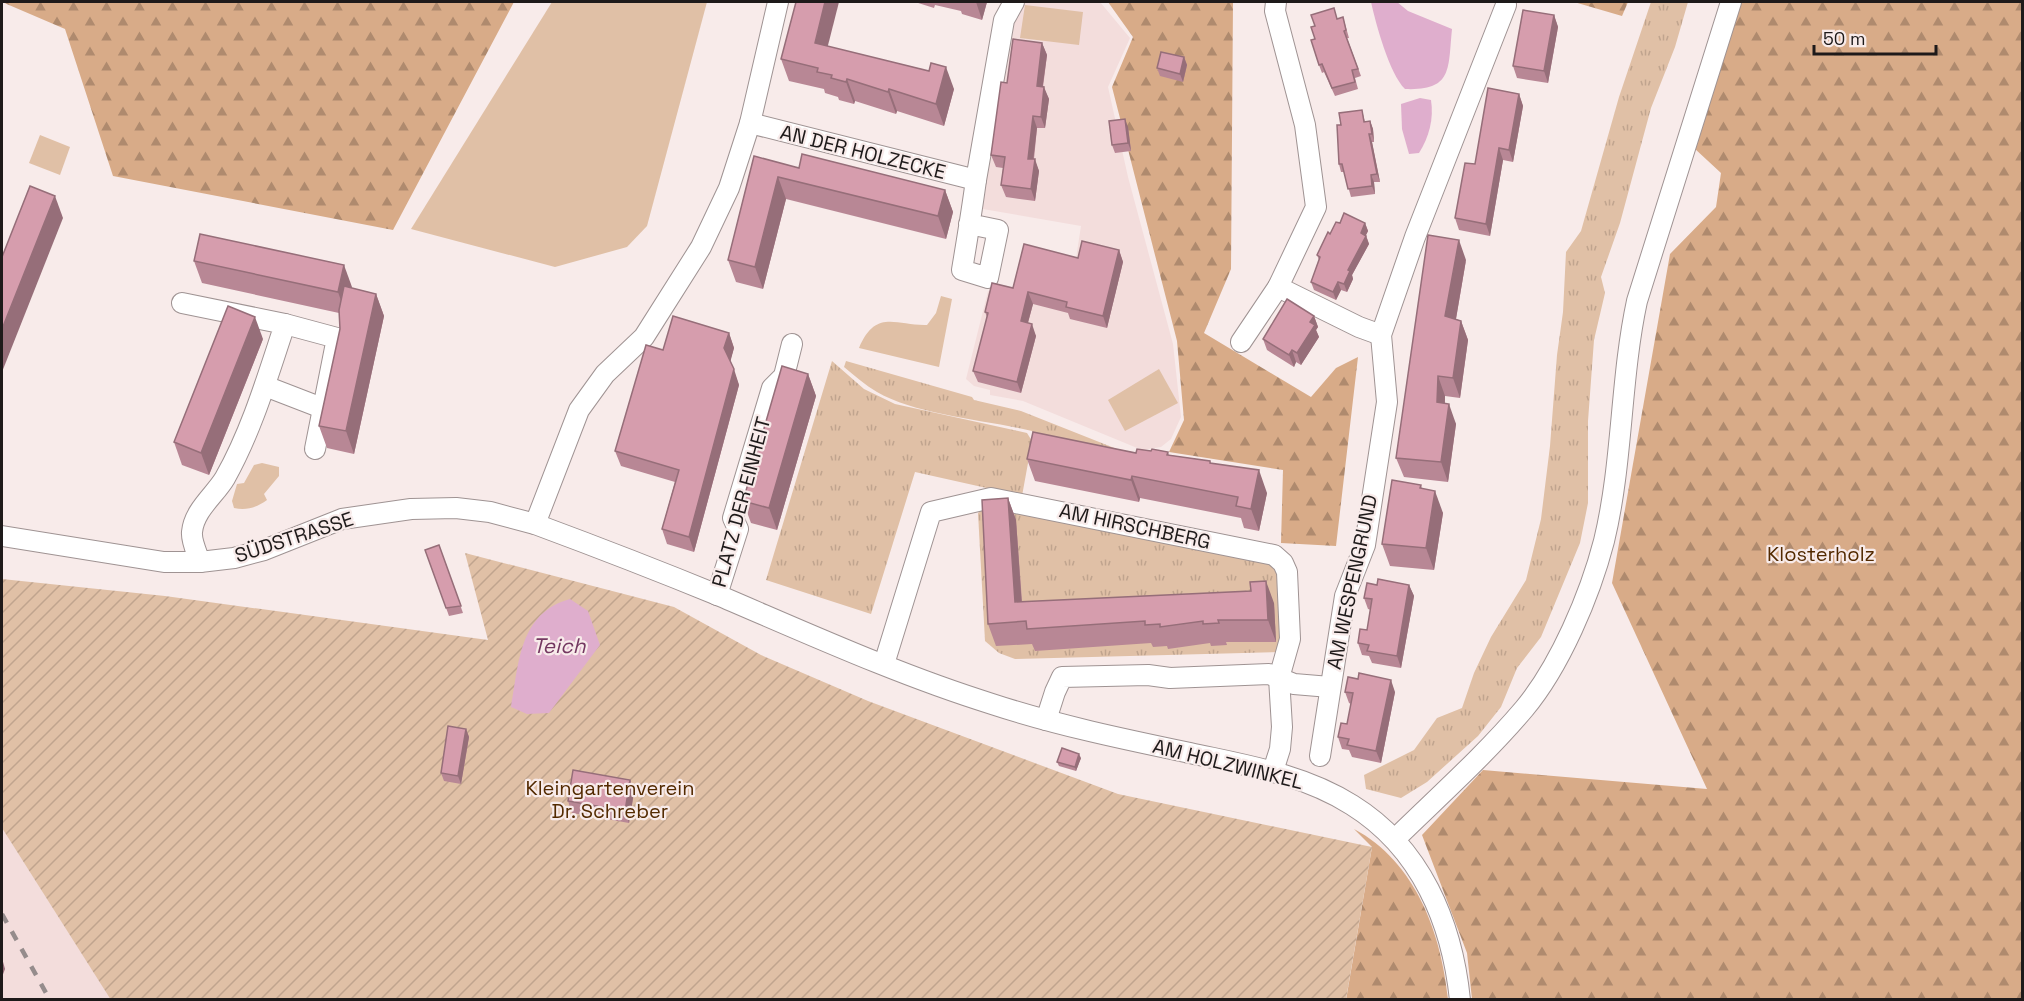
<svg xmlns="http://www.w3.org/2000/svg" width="2024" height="1001" font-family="'Space Grotesk',sans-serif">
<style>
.built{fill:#f3dddc}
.grass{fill:url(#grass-tufts)}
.forest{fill:url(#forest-firs)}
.park{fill:#e0c0a6}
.garden{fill:url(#garden-furrows)}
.water{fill:#dfaecd}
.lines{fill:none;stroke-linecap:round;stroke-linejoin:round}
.minor-casing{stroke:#9f9393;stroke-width:22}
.minor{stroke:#fff;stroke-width:20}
.rail{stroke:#958c8c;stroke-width:4.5;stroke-dasharray:10 10;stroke-linecap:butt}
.wall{fill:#b88795}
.shaded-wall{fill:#966e79}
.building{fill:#d69dad;stroke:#966e79;stroke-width:1.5}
.labels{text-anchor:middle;stroke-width:4.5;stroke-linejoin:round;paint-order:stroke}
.street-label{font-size:20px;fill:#1e1a1a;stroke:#f8ebea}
.park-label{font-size:20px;fill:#532a00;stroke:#f8ebea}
.water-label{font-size:21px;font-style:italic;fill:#743861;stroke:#f8ebea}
</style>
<defs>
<pattern id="grass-tufts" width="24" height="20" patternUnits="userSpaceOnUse" patternTransform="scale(1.5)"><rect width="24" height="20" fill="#e0c0a6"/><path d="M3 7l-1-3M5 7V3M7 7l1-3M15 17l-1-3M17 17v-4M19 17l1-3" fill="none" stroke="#c0a48e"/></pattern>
<pattern id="forest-firs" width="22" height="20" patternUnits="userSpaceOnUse" patternTransform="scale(1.5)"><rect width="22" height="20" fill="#d8ab88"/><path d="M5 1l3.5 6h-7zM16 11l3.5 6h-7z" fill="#af8a6e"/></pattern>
<pattern id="garden-furrows" width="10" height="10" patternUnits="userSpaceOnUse" patternTransform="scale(1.5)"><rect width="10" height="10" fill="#e0c0a6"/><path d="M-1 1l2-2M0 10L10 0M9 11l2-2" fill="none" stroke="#c0a48e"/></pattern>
</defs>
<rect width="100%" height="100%" fill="#f8ebea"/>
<!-- built -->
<g class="built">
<path d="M1019,2H1100L1130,38L1108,87L1128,177L1173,344L1181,417L1171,439L1161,447L1142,450L1023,401L990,395V390L974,386L966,379L988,291L1010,296L1022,253L1075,265L1081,226L977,208L1005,33Z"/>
<path d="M2,828L111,999H2Z"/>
</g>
<!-- grass -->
<g class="grass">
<path d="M1651,2H1688L1675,47L1651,108L1620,223L1601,277L1605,293L1594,340L1588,421V503L1580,543L1541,637L1517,668L1501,707L1478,736L1427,782L1401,798L1366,789L1364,775L1414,750L1437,718L1462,708L1474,673L1491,637L1526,580L1541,519L1550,446L1557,355L1563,312L1566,252L1581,231L1619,97Z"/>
<path d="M832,361L864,389L895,404L1027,433L1032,441L1022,496L915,472L871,614L766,580Z"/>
<path d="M846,361L972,397L974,400L1021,411L1137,457L1038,439L1032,431C987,420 916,415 877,392C865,385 855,376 844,367Z"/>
<path d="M989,504L1278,566L1282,652L1015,659L999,653L985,641L978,513Z"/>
</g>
<!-- forest -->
<g class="forest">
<path d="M2,2H514L393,230L113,176L65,29Z"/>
<path d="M1108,2H1233L1231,269L1204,333L1311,397L1336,368L1358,357L1336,546L1281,543L1283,470L1169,452L1184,420L1177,341L1112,87L1133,37Z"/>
<path d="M1574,2H1628L1622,16Z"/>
<path d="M1741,2H2022V999H1472L1467,953L1422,835L1483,770L1707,789L1612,583L1670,254L1716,207L1721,173L1694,148Z"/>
<path d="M1354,829C1416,862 1441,933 1448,999L1346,1000L1372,847Z"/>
</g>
<!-- park -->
<g class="park">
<path d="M552,2H707L647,226L627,247L555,267L411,229Z"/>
<path d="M1025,5L1083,12L1079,45L1020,38Z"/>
<path d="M40,135L70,147L60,175L29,163Z"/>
<path d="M941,296L952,299L939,367L859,348C876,308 896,326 927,325L936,313Z"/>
<path d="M1159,369L1178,403L1125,431L1108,400Z"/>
<path d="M262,463L279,467V476L264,494L267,500C257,507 247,511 234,508L232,501L237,484L244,483L254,465Z"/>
</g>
<!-- garden -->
<path class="garden" d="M465,553L674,607L761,655L868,701L1118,794L1372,847L1346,999L111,1000L2,828V579L165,596L488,640Z"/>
<!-- water -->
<g class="water">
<path d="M1371,2H1397L1408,11L1452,29C1448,69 1453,91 1405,89C1389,73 1376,24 1371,2Z"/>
<path d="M1420,98L1431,100C1434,119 1429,137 1419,153L1409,154L1402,129L1401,104Z"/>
<path d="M570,599L588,611L600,645L549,713L527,714L511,707C519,663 519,613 570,599Z"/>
</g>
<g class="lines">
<defs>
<g id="minor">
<path d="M1276,2L1275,11L1305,125L1316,207L1278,287L1359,327L1381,335"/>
<path d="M750,123L976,180"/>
<path d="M969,224L998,230L988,278L962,270C967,240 972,210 976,180L1004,20L1014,2"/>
<path d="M182,303L285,324C268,375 252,430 225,478C215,495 194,510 192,532C191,541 197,553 200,562"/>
<path d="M285,324L337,338L315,449"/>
<path d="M1241,342L1278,287"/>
<path d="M265,386L322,408"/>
<path d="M535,524L579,410L605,374L644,337L701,247L729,188L750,123L778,2"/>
<path d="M2,536L164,562H200L234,558L264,550L342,519L411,509L456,508L490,512L535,524C597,547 659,571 720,596C809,634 899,675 992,704C1056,725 1123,739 1190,753C1245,765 1303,774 1352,805C1421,848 1452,922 1460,1000"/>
<path d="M717,595L738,529L733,518L772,388L784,376L792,344"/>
<path d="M884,664L931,512L991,498L1274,555L1283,563L1287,572L1290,639L1279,678L1282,727L1280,749L1273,771"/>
<path d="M1046,720L1055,692L1062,677L1148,675L1170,678L1269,674L1294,684L1330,687"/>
<path d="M1320,756L1345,596L1365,545L1387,402L1381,335L1415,237L1506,5"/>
<path d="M1395,839C1439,796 1485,755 1524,709C1560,666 1590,595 1604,541C1623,463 1620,380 1637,301L1731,2"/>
</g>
</defs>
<!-- minor casing -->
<use href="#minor" class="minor-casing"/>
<!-- minor -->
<use href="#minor" class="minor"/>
<!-- rail -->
<path class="rail" d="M2,914L50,1000"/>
</g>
<!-- wall -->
<g class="wall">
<path d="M915,2H987L982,20L962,14L961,11L935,5L934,8Z"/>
<path d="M1554,15L1558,27L1548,83L1517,78L1513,66Z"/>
<path d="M1343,17L1349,38H1347L1361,76L1355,78L1358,89L1335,96L1324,72L1322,73L1319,65L1315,39L1337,19Z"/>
<path d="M1042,43L1047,55L1043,87L1049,99L1045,128H1037L1034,159L1039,171L1035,201L1006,197L1001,185L1003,168L996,167L991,155L1007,83Z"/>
<path d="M828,46L954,89L944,126L897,111L896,114L855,101L854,104L839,100L838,97L825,93L824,89L789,81L781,59Z"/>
<path d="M1184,57L1187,65L1183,82L1160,76L1157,68Z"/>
<path d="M1519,94L1523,106L1513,162L1503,160L1490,236L1459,230L1455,218L1475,164Z"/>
<path d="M1362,110L1365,122L1370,121L1373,129L1374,142H1372L1380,182H1374L1375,194L1351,197L1344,172H1341L1339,164L1341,125Z"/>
<path d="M1128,127L1131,151L1115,153L1112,145Z"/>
<path d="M754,156L799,168L945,190L953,212L946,239L786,199L763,289L736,282L728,260Z"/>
<path d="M1340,223H1365L1368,231L1366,235L1369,244L1352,275L1353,279L1347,292L1341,290L1336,300L1314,290L1311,282L1319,260L1317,255L1330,234Z"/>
<path d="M1119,250L1123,262L1107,328L1070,319L1068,313L1033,304L1028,323L1036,336L1021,393L978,382L973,371L987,317L985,312L1013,288L1078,258Z"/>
<path d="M1466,260L1456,319L1461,321L1468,340L1460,398L1445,396V404L1456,424L1448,482L1404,477L1396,458Z"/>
<path d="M194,261L352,287V288L376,294L384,316L354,454L327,448L319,426L340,329L339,313L202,283Z"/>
<path d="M1314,316L1318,327L1316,330L1319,337L1301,365L1296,362L1294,367L1267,350L1263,339Z"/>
<path d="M729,333L734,348L730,361L739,385L694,552L667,544L662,529L675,482L621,466L615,451L663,350Z"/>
<path d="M263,339L209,475L182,465L174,442Z"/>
<path d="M808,374L816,396L777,530L751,523L743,501Z"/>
<path d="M1151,451L1168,452L1169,455L1210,461L1211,463L1267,493L1259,531L1244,528L1241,518L1140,498L1139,502L1035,481L1027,459Z"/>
<path d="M1421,485L1422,489L1443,513L1434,570L1390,566L1382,544Z"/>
<path d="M1008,498L1016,520L1022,601L1274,603L1276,642H1226L1227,645L1211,646L1210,643L1168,649L1167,646L1153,647L1151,643L1035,651L1032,644L996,646L988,624Z"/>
<path d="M439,545L463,613L449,616L425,550Z"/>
<path d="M1377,585H1409L1414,596L1401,668L1372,663L1369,656L1362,655L1358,643L1367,630L1371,610L1368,609L1364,598Z"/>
<path d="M1345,692H1395L1381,763L1352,757L1349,750L1342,749L1338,737L1347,724L1351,704L1349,703Z"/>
<path d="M466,729L469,737L461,784L444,781L441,773Z"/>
<path d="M1081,758L1076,771L1059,766L1057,762Z"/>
<path d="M630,780L634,792L629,823L572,813L568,801Z"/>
</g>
<!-- shaded-wall -->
<g class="shaded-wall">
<path d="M825,2H839L823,65L815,43Z"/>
<path d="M976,2H987L982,20Z"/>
<path d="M1554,15L1558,27L1548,83L1544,71Z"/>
<path d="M1042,43L1047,55L1041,98L1037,86Z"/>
<path d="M1184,57L1187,65L1183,82L1180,74Z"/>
<path d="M946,67L954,89L944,126L936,104Z"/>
<path d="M847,79L855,101L854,104L846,82Z"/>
<path d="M1044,87L1049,99L1045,128L1041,117Z"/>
<path d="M889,89L897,111L896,114L888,92Z"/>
<path d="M1519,94L1523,106L1513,162L1509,150Z"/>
<path d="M1033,116L1037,128L1032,170L1028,159Z"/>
<path d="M1125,119L1128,127L1131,151L1128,143Z"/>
<path d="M1370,121L1373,129L1374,142L1372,134Z"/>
<path d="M1369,134L1372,142L1380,182L1377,174Z"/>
<path d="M1499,148L1503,160L1490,236L1486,224Z"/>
<path d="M1035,159L1039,171L1035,201L1031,189Z"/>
<path d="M1371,175L1374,182L1375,194L1372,186Z"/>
<path d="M778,177L786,199L763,289L755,267Z"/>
<path d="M945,190L953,212L946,239L938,216Z"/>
<path d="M55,196L63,218L2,372V329Z"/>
<path d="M1365,223L1368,231L1363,241L1361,233Z"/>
<path d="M1366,236L1369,244L1352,275L1353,279L1347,292L1344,284L1348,270Z"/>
<path d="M1459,240L1466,260L1453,336L1445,316Z"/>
<path d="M1119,250L1123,262L1107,328L1103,316Z"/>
<path d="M344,265L352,287L346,315L338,292Z"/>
<path d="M1338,282L1341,290L1336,300L1333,292Z"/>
<path d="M1028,292L1033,304L1025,333L1021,321Z"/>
<path d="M376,294L384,316L354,454L346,431Z"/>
<path d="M1314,316L1318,327L1316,330L1319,337L1301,365L1297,353L1310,322Z"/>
<path d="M255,317L263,339L209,475L201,453Z"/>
<path d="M1461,321L1468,340L1460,398L1453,378Z"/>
<path d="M1032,324L1036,336L1021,393L1017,382Z"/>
<path d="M729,333L734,348L730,363L724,348Z"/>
<path d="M1292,350L1296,362L1294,367L1289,355Z"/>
<path d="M734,369L739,385L694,552L689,537Z"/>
<path d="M808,374L816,396L777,530L769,508Z"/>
<path d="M1438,376L1445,396L1444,422L1437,402Z"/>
<path d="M1449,404L1456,424L1448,482L1441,462Z"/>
<path d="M1259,470L1267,493L1259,531L1251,509Z"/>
<path d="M1132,476L1140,498L1139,502L1131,480Z"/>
<path d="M1435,491L1443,513L1434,570L1426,548Z"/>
<path d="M1008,498L1016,520L1023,622L1015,602Z"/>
<path d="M1266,581L1274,603L1276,642L1268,620Z"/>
<path d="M1409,585L1414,596L1401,668L1397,656Z"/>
<path d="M1391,680L1395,692L1381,763L1376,751Z"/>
<path d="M466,729L469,737L461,784L458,776Z"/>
<path d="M1079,754L1081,758L1076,771L1075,767Z"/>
<path d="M630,780L634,792L629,823L625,811Z"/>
<path d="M2,958L5,969L2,977Z"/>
</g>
<!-- building -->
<g class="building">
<path d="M796,2H825L815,43L929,71L931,63L946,67L936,104L889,89L888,92L847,79L846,82L831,78L832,75L817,72L818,68L781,59Z"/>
<path d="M1334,8L1337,19L1343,17L1346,30L1344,31L1358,69L1352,70L1355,82L1332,88L1322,64L1319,65L1311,40L1315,39L1311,27L1315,26L1311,15Z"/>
<path d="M1523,10L1554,15L1544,71L1513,66Z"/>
<path d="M1013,39L1042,43L1037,86L1044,87L1041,117L1033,116L1028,159H1035L1031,189L1001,185L1005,157L991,155L1001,82L1007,83Z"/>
<path d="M1161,52L1184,57L1180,74L1157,68Z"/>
<path d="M1488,88L1519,94L1509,150L1499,148L1486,224L1455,218L1465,163L1475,164Z"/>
<path d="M1362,110L1364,122L1370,121L1372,134H1369L1377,174L1371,175L1372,186L1348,189L1342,164H1339L1337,125H1341L1339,113Z"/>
<path d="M1125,119L1128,143L1112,145L1109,121Z"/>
<path d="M802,154L945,190L938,216L778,177L755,267L728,260L754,156L799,168Z"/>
<path d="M30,186L55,196L2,329V257Z"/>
<path d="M1344,213L1365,223L1361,233L1366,236L1348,270L1350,271L1344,284L1338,282L1333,292L1311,282L1320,257L1317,255L1328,232L1330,234L1336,222L1340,223Z"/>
<path d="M200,234L344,265L338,292L194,261Z"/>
<path d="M1428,235L1459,240L1445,316L1461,321L1453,378L1438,376L1437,402L1449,404L1441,462L1396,458Z"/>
<path d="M1082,241L1119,250L1103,316L1066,307L1067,302L1028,292L1021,321L1032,324L1017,382L973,371L988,313L985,312L992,283L1013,288L1024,244L1078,258Z"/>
<path d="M344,286L376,294L346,431L319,426L340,329L339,310Z"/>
<path d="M1287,299L1314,316L1310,322L1315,325L1297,353L1292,350L1289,355L1263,339Z"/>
<path d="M228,306L255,317L201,453L174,442Z"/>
<path d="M673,316L729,333L724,348L734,369L689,537L662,529L679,470L615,451L646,345L663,350Z"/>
<path d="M782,366L808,374L769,508L743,501Z"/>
<path d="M1033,432L1136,453L1137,449L1151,451L1152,449L1168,452L1167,455L1210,461V463L1259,470L1251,509L1236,506L1238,497L1132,476L1131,480L1027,459Z"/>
<path d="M1392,480L1421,485L1420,488L1435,491L1426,548L1382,544Z"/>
<path d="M1008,498L1015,602L1251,591L1250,582L1266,581L1268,620H1218L1219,623L1203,624V621L1160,627V624L1145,625V621L1027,629L1026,621L988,624L982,500Z"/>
<path d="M439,545L461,606L446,608L425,550Z"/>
<path d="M1378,579L1409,585L1397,656L1367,651L1369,645L1358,643L1360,629L1367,630L1372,599L1364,598L1367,583L1377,585Z"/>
<path d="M1359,673L1391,680L1376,751L1347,745L1349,739L1338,737L1341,723L1347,724L1353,693L1345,692L1348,677L1358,679Z"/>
<path d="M448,726L466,729L458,776L441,773Z"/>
<path d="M1062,748L1079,754L1075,767L1057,762Z"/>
<path d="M573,770L630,780L625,811L568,801Z"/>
</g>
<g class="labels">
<!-- street labels -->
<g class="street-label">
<text transform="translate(863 152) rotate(14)" y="7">AN DER HOLZECKE</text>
<text transform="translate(741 502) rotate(-75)" y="7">PLATZ DER EINHEIT</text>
<text transform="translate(1135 526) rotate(12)" y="7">AM HIRSCHBERG</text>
<text transform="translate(294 537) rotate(-18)" y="7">SÜDSTRASSE</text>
<text transform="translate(1352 582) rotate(-78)" y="7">AM WESPENGRUND</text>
<text transform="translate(1228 764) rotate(14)" y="7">AM HOLZWINKEL</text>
</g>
<!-- park labels -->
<g class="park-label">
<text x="1821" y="561">Klosterholz</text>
<text x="610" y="795">Kleingartenverein<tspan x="610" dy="23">Dr. Schreber</tspan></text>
</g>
<!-- water labels -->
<g class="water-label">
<text x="559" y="653">Teich</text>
</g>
</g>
<!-- border -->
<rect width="2024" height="1001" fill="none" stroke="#1e1a1a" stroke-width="6"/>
<!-- scale -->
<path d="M1814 45v9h122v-9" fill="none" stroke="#1e1a1a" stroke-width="3"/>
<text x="1823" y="45" font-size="18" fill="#1e1a1a" stroke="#f8ebea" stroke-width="4.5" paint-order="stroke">50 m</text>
</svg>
